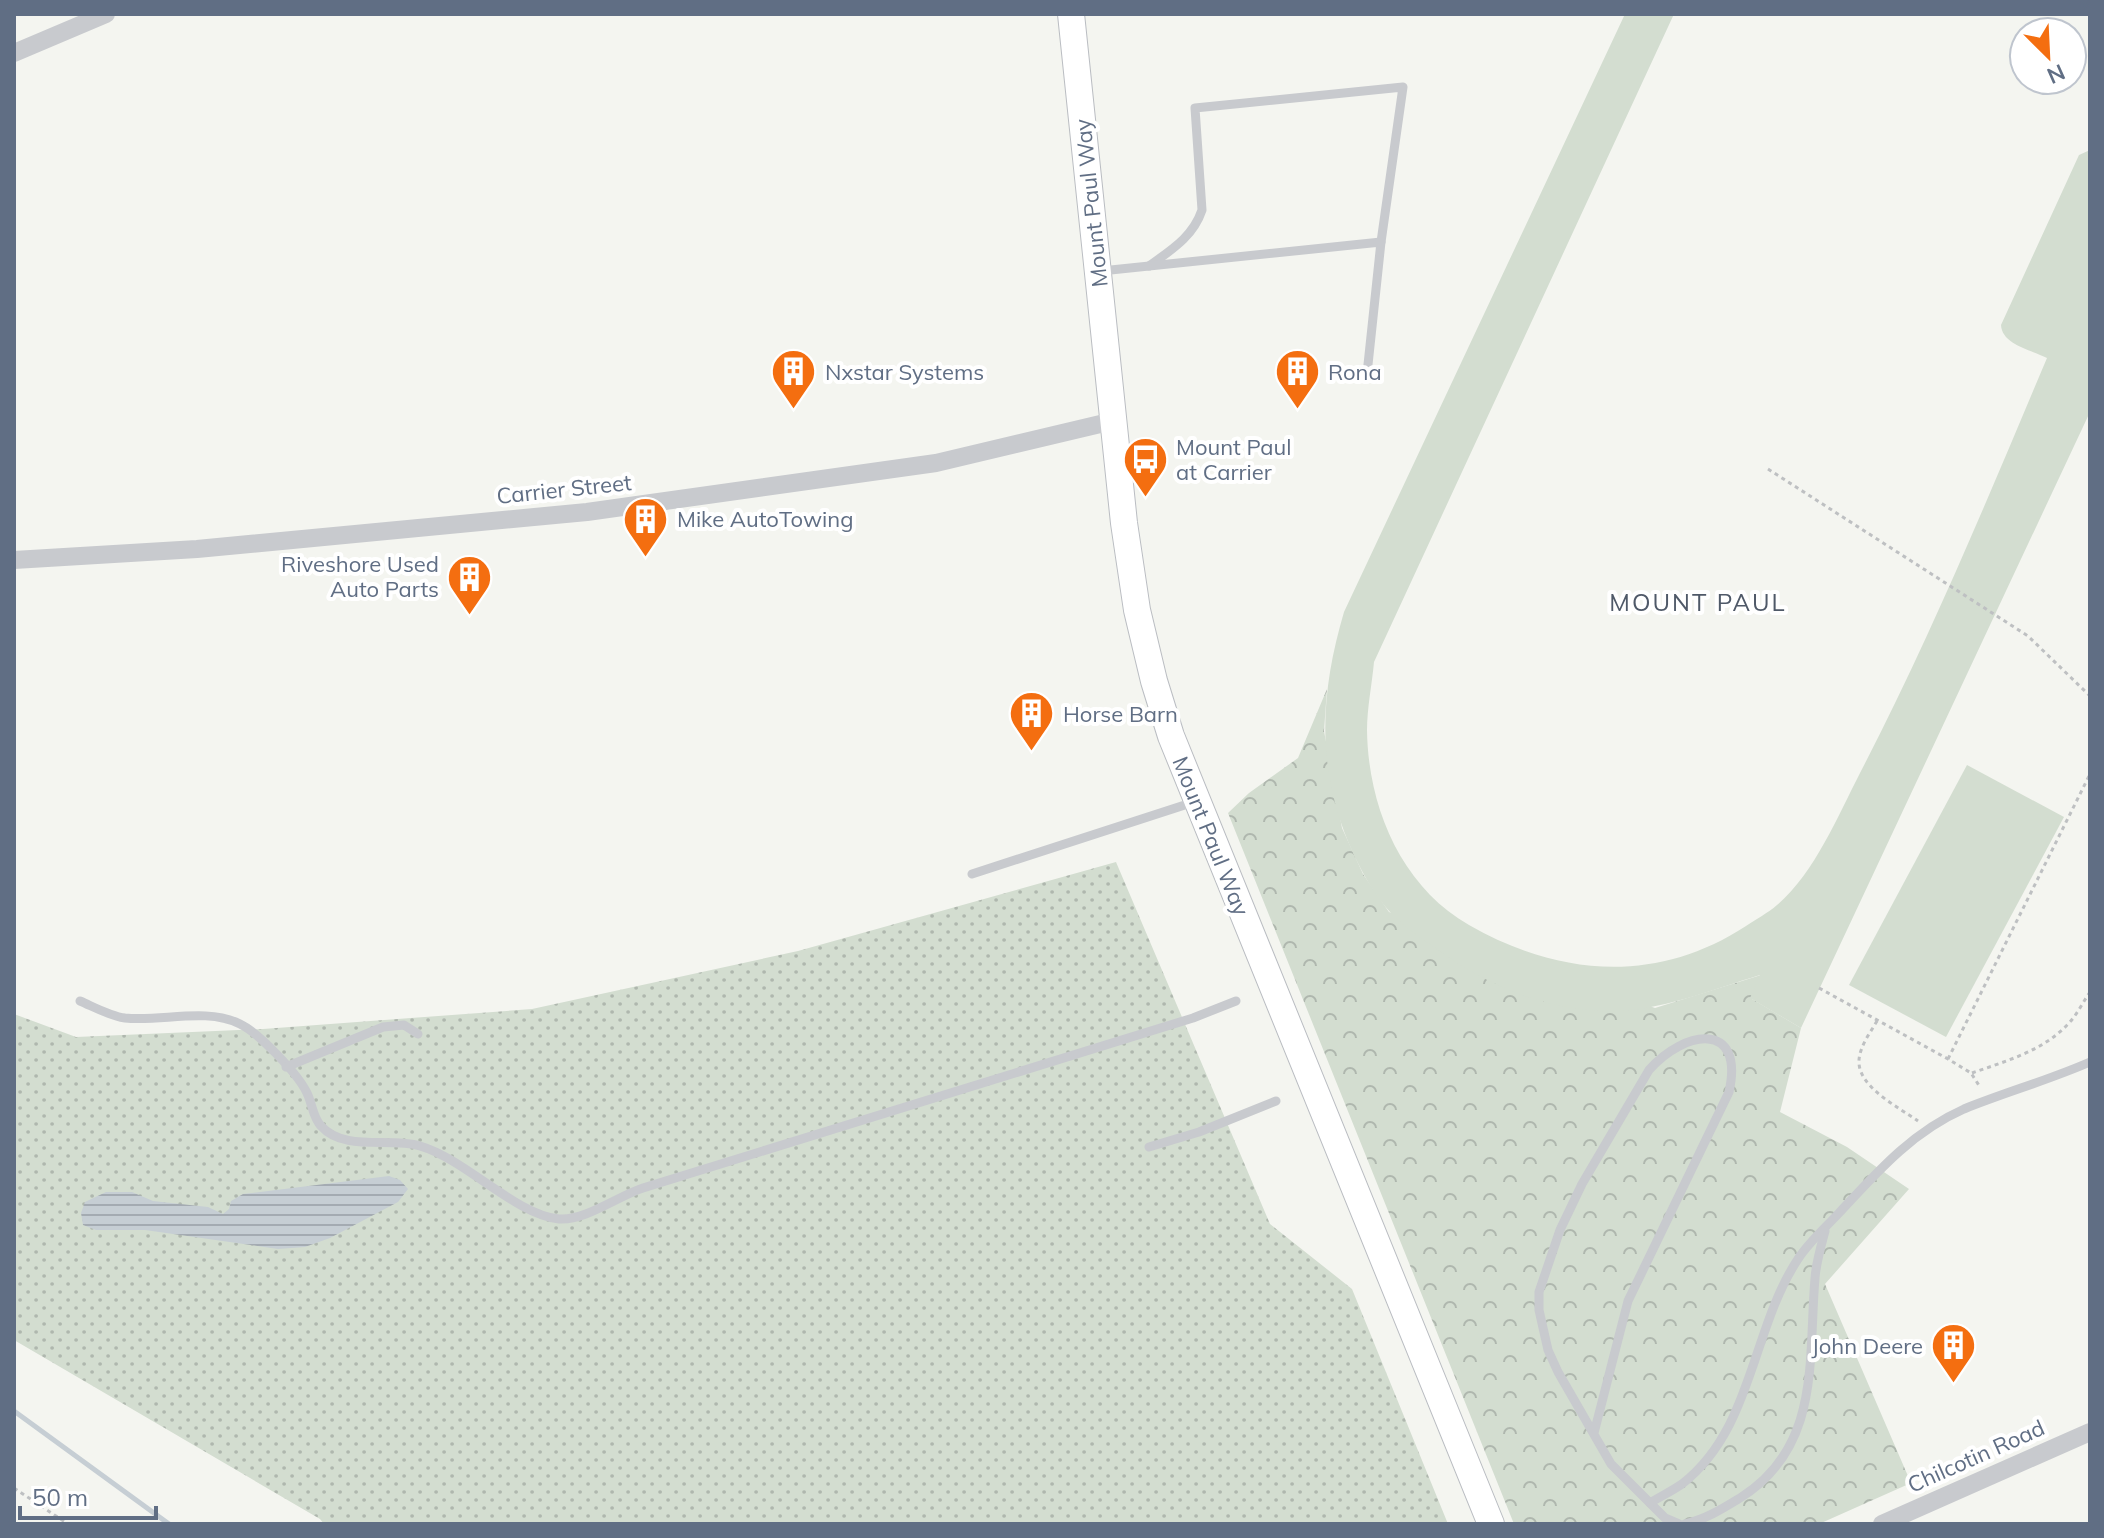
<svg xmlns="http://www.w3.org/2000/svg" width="2104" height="1538" font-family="Mulish,sans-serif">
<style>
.grass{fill:url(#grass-dots)}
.forest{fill:url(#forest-crowns)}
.pitch{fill:#d3ddd0}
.water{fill:url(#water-rules)}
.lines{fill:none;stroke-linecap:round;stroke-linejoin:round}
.stream{stroke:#c6ced4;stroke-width:5}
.secondary-casing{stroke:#babdc2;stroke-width:28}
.path{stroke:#bec0c2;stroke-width:3;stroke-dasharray:4 4;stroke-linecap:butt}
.lane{stroke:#c8cace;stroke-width:9}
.street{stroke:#c8cace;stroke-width:18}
.secondary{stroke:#fff;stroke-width:26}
.labels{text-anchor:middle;stroke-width:8;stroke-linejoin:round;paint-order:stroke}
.street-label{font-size:22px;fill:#606e84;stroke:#fff}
.poi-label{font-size:22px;fill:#606e84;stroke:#fff;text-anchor:start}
.neighbourhood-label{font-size:24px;letter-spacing:2px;fill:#4f5968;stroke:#fff}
</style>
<defs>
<pattern id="grass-dots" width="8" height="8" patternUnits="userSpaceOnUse" patternTransform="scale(2)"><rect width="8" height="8" fill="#d3ddd0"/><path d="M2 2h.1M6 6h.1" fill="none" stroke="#afb7ae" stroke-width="1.8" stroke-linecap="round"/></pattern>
<pattern id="forest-crowns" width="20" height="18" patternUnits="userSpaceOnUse" patternTransform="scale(2)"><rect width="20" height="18" fill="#d3ddd0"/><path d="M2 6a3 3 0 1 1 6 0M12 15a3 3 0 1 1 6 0" fill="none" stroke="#afb7ae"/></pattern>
<pattern id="water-rules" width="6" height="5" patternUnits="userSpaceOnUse" patternTransform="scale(2)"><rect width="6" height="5" fill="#c6ced4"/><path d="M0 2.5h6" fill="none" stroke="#a4abb2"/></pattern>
</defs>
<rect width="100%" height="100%" fill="#f4f5f0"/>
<!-- grass -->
<path class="grass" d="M1116,862L1270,1224L1352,1289L1448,1524H324L320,1519L14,1340V1014L76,1037L263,1029L532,1009L798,951Z"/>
<!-- forest -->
<path class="forest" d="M1327,689L1324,731L1342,828L1363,874L1389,912L1655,1008L1761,975L1752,999L1801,1028L1780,1112L1847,1147L1909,1189L1825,1284L1911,1483L1819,1524H1514L1228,813L1249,793L1298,758Z"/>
<!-- pitch -->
<g class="pitch">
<path d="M1625,14H1674L1374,662C1372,684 1367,708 1367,730C1368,807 1401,886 1469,925C1560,977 1657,984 1746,926C1756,919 1768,913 1777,905C1814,874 1838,816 1860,773C1930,638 1988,498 2047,358C2032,350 2002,345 2001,325L2079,155L2090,150V412L1801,1028L1750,998L1760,975C1704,992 1647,1017 1588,1010C1535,1004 1491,986 1447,956C1428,943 1406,929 1390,912C1375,896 1363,874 1354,855C1316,773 1319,697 1344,612Z"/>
<path d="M1967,765L2064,817L1946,1037L1849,985Z"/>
</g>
<!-- water -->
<path class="water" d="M389,1176L400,1180L408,1189L398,1202L330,1238L305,1247L278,1249L145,1230H96L83,1225L81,1213L85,1202L106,1192H132L153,1201L208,1207L223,1214L229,1209L231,1201L243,1194Z"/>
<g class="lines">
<!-- stream -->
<path class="stream" d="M14,1411L169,1524"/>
<defs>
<path id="secondary" d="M1071,14L1124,523L1137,610L1154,681L1171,736L1491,1524"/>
</defs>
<!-- secondary casing -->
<use href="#secondary" class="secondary-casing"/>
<!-- path -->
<g class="path">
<path d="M1768,469L2028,636L2090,696"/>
<path d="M1819,988L1948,1059L1971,1073L1980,1087"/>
<path d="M1877,1021C1870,1033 1860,1046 1859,1060C1857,1087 1900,1108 1918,1121"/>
<path d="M1948,1059L2090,774"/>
<path d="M1972,1073C2006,1061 2043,1051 2068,1024C2077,1015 2083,1002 2090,992"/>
<path d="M14,1488L68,1524"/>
</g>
<!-- lane -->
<g class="lane">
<path d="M1149,266C1171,250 1193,237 1202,210L1195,108L1403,87L1381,242"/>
<path d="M1101,271L1381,242L1367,374"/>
<path d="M972,874L1194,802"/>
<path d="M80,1001C94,1007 110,1016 125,1018C162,1022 206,1007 240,1024C259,1033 298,1074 307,1093C312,1103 313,1118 321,1126C344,1152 390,1137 420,1146C465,1159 516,1215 559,1219C585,1221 618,1196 643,1188L1193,1018L1236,1001"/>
<path d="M286,1067L383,1027L404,1025L418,1034"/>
<path d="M1149,1147L1199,1132L1276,1101"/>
<path d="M1594,1433L1628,1301L1729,1092C1745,1020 1684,1030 1649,1070L1582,1184L1560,1230L1539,1292V1310L1548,1350L1558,1372L1611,1464L1665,1518L1679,1524"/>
<path d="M1650,1503C1661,1496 1672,1491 1682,1484C1753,1429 1751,1330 1798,1259C1809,1242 1825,1228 1839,1213C1877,1172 1912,1132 1964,1109C2006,1092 2049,1080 2090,1062"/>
<path d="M1685,1524C1706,1519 1722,1509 1740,1498C1821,1447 1808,1362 1815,1278C1816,1263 1821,1246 1825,1231"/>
</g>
<!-- street -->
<g class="street">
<path d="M14,53L106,14"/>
<path d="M14,560L197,549L587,512L936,463L1113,421"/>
<path d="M1882,1524L2090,1432"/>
</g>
<!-- secondary -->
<use href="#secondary" class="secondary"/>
</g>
<!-- icons -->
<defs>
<symbol id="building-pin" viewBox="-11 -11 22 30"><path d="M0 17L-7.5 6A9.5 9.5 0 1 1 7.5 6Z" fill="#f46e10" stroke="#fff"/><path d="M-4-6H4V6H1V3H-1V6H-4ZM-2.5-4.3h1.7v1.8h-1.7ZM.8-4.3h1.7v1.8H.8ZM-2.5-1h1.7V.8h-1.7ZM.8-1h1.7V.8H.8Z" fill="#fff"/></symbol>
<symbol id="bus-pin" viewBox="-11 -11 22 30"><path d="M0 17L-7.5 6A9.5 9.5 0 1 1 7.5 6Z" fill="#f46e10" stroke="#fff"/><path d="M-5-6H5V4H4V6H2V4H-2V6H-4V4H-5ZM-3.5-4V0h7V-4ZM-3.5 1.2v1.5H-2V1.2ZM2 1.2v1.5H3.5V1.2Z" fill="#fff"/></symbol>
</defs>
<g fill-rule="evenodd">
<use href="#building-pin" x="768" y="346" width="51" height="69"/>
<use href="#building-pin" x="1272" y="346" width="51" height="69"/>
<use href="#bus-pin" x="1120" y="434" width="51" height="69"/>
<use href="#building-pin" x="620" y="494" width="51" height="69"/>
<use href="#building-pin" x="444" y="552" width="51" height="69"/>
<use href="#building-pin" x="1006" y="688" width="51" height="69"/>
<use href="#building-pin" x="1928" y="1320" width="51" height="69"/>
</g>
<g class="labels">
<!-- street labels -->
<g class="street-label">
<text transform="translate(1091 203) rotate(-96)" y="8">Mount Paul Way</text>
<text transform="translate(564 489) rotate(-6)" y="8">Carrier Street</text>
<text transform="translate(1211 836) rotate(68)" y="8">Mount Paul Way</text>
<text transform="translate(1976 1456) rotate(-24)" y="8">Chilcotin Road</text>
</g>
<!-- poi labels -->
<g class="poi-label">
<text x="825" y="380">Nxstar Systems</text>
<text x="1328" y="380">Rona</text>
<text x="1176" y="455">Mount Paul<tspan x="1176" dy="25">at Carrier</tspan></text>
<text x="677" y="527">Mike AutoTowing</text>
<text x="439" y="572" text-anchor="end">Riveshore Used<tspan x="439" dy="25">Auto Parts</tspan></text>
<text x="1063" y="722">Horse Barn</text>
<text x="1923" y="1354" text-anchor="end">John Deere</text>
</g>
<!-- neighbourhood labels -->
<g class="neighbourhood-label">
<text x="1698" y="611">MOUNT PAUL</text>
</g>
</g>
<!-- border -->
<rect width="2104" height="1538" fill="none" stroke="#606e84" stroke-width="32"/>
<!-- north arrow -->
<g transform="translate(2048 56) rotate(156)"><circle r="38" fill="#ffffff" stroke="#bfc5ce" stroke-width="2"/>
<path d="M0-6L14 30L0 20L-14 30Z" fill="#f46e10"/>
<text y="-12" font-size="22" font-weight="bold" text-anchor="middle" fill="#606e84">N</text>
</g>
<!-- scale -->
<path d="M20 1506v12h136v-12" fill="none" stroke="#606e84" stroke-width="4"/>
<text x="32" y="1506" font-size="24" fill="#606e84" stroke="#ffffff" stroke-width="6" paint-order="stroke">50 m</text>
</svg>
